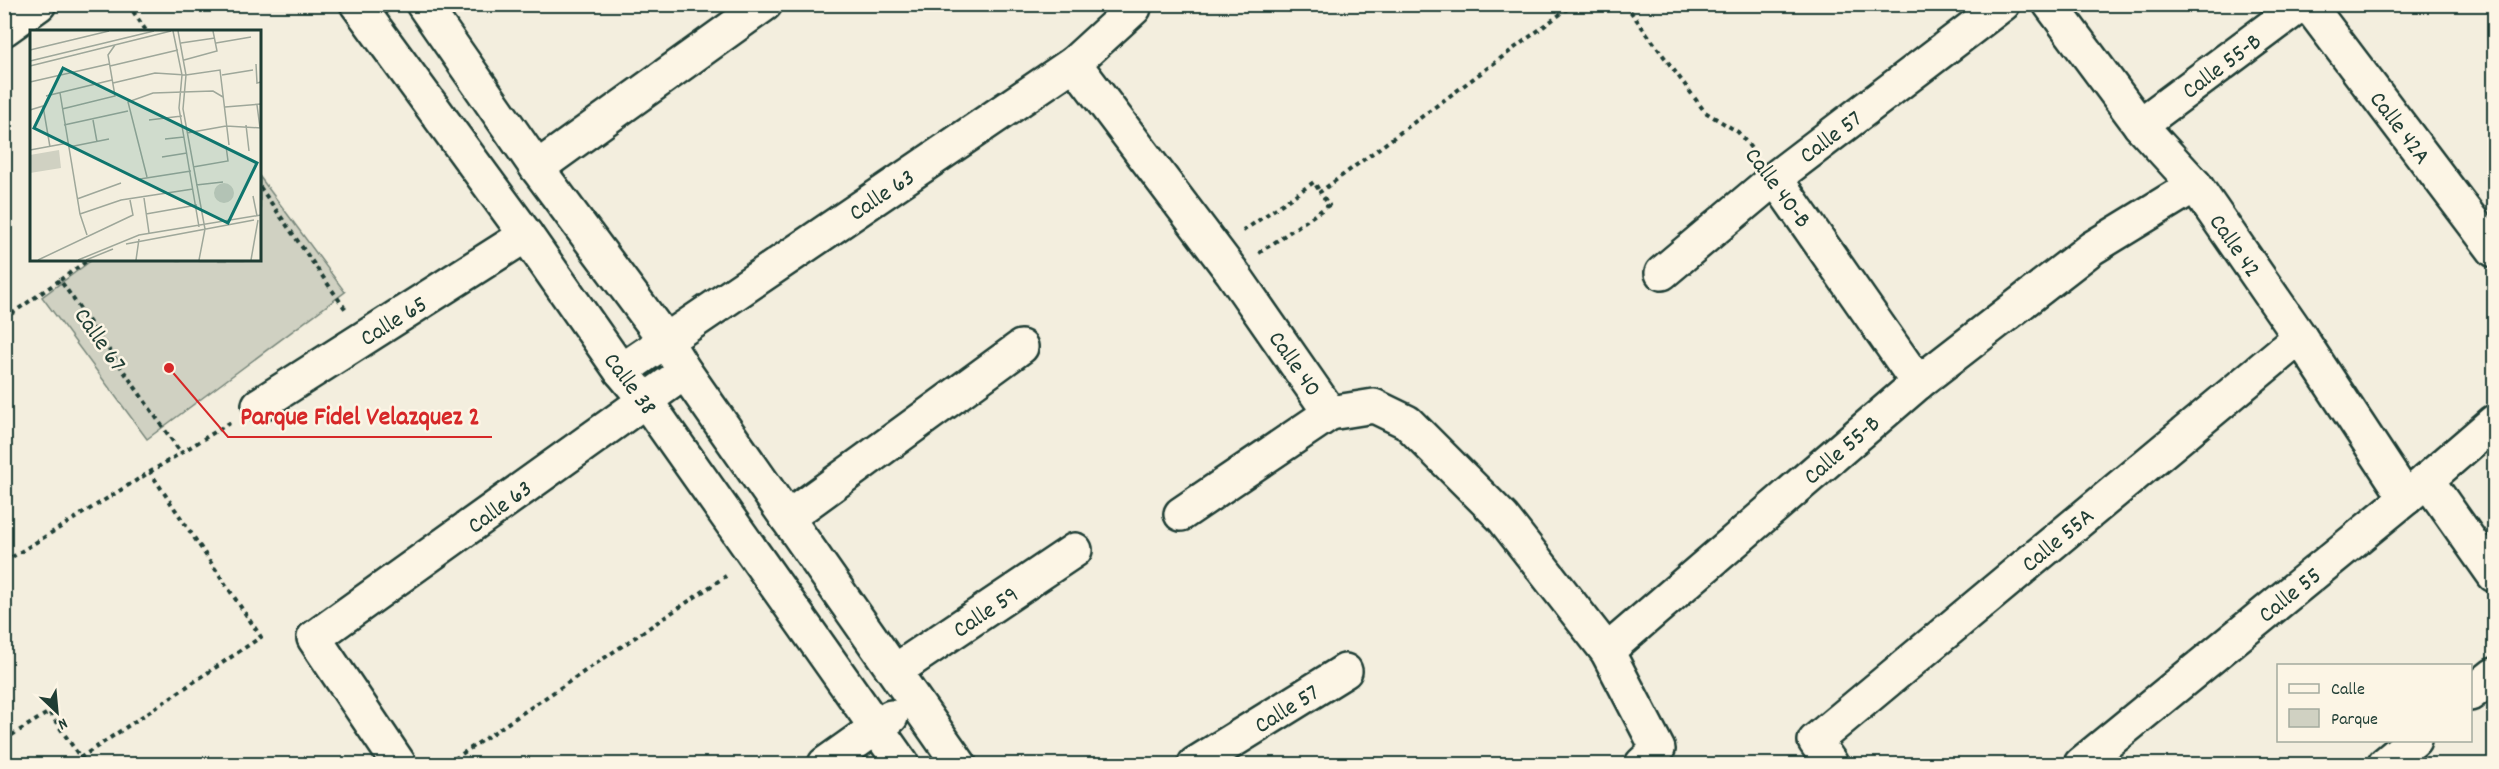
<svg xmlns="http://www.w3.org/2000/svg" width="2499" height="769" font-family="Dekko,sans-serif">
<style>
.green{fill:#d0d1c2;stroke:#78877b;stroke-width:1.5}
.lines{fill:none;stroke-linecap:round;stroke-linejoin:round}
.minor-casing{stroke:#1f3d34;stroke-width:38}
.major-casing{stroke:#1f3d34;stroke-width:38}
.path{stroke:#1f3d34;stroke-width:4;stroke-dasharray:4.5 4.5;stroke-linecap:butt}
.minor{stroke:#fcf5e5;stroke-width:33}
.major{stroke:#fcf5e5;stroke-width:33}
.labels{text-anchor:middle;stroke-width:5;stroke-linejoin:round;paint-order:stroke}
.street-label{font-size:24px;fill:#1f3d34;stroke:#fcf5e5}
.inset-road{fill:none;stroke:#9ea79a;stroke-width:1.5}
.view{fill:#0f766e;fill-opacity:0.15;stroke:#0f766e;stroke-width:3}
.inset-edge{fill:none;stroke:#1f3d34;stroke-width:3}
.leader{fill:none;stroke:#d62828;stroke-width:2}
.callout-dot{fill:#d62828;stroke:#fcf5e5;stroke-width:2}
.callout-label{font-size:26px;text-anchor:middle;font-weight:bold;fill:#d62828;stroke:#fcf5e5;stroke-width:5;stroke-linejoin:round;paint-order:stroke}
</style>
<rect width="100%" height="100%" fill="#f3eede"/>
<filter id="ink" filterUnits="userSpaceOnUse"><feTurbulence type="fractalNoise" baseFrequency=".0167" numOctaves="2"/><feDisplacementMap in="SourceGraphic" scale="12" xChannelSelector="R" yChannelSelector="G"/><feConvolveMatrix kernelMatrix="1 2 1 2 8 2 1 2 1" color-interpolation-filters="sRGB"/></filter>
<g filter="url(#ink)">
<!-- green -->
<path class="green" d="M260,177L345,292L147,439L42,297L92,260H260Z"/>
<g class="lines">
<defs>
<g id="minor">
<path d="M357,4L526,235L621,371L646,401L902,764"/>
<path d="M423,4L537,168L665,340L685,372L959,764"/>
<path d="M2050,4L2140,125L2195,185L2300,337L2406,498"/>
<path d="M2308,4L2494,250"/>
<path d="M1074,63L1232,272L1330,413L1374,406L1407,422L1503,518L1607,651L1658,749L1642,764"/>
<path d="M2140,125L2302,4"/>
<path d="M537,168L765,4"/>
<path d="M1775,178L1918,383"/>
<path d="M1662,273L1775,178L2003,4"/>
<path d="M621,371L1074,63L1134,8"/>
<path d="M259,405L526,235"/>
<path d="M2427,480L2494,575"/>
<path d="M1181,514L1330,413"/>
<path d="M787,518L1021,347"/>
<path d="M1607,651L1918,383L2092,248L2195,185"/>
<path d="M895,671L1075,550"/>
<path d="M2470,694L2494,675"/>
<path d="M399,764L314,638L685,372"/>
<path d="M825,764L891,717"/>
<path d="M1195,764L1345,671"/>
<path d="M1831,764L1815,741L2300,337"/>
<path d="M2081,764L2406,498L2494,422"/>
<path d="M2385,764L2414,740"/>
</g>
<path id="major" d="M4,29L39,4"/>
</defs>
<!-- minor casing -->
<use href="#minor" class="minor-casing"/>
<!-- major casing -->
<use href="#major" class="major-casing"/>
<!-- path -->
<g class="path">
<path d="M128,4L147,32"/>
<path d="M1625,4L1705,112L1738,132L1754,152"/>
<path d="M260,187L346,310"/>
<path d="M1243,231L1314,182L1320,192"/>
<path d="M1259,253L1329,205L1320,192L1574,4"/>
<path d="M60,280L88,260"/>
<path d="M4,319L60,280L181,453"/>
<path d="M4,562L231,422"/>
<path d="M4,740L49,712L85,764"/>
<path d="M80,758L261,637L150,472"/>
<path d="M447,764L726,576"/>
</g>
<!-- minor -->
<use href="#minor" class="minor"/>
<!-- major -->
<use href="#major" class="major"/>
</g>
</g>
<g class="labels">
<!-- street labels -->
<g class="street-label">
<text transform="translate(2221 65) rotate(-37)" y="8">Calle 55-B</text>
<text transform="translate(2401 127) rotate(53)" y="8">Calle 42A</text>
<text transform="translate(1830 136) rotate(-37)" y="8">Calle 57</text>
<text transform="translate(1779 187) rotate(53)" y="8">Calle 40-B</text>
<text transform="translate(881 194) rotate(-34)" y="8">Calle 63</text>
<text transform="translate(2236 245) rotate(55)" y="8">Calle 42</text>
<text transform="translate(393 320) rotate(-32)" y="8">Calle 65</text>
<text transform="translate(101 339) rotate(55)" y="8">Calle 67</text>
<text transform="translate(1296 363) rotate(55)" y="8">Calle 40</text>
<text transform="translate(631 383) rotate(53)" y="8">Calle 38</text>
<text transform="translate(1841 449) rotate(-41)" y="8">Calle 55-B</text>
<text transform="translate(499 506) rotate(-36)" y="8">Calle 63</text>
<text transform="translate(2057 539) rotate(-40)" y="8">Calle 55A</text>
<text transform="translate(2289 594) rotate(-39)" y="8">Calle 55</text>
<text transform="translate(985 611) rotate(-34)" y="8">Calle 59</text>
<text transform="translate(1286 708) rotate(-32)" y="8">Calle 57</text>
</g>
</g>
<!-- overview -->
<g transform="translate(30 30)">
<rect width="231" height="231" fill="#f3eede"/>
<path d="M29,120L31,138L0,143V125ZM184 163a10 10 0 1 1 20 0a10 10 0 1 1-20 0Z" fill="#d0d1c2"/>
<path class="inset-road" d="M143,1L152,45L149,78L169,197M148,1L156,45L153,79L175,199L169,230M151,13L185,8M186,13L221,7M0,20L79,1M154,30L187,21L183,1M0,31L124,1M226,34L227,53L231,52M0,36L141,1M80,36L148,20M192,45L223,40M0,52L79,34M83,53L125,43L156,45L190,40L199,115M30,63L50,184L57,205M16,66L82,50M227,75L230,98M195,77L231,74M32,79L85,66L78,25L85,15M0,80L13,76L20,117M63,90L67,112M119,90L152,86M34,95L98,81M216,95L219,121M157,103L196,96L231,98M135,109L154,107M39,117L79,109M0,120L38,113M132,127L157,123M163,137L198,131L196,116M117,147L98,72L123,63L183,61L193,67M110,149L161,141M166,155L193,152M223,166L227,186M114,168L119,203M47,169L91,153M50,184L91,170L163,159M116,184L167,175M96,214L224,190M8,230L103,185L100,170M48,230L109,205L231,185M56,230L83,219M106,230L109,209M221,230L228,190"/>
<path class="view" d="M33,38L227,133L198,193L4,98Z"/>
<rect width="231" height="231" class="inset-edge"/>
</g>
<!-- callouts -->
<path class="leader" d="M169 368L228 437H492"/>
<circle class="callout-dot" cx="169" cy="368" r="6"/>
<g class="callout-label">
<text x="360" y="424">Parque Fidel Velazquez 2</text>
</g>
<!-- margin -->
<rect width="2499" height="769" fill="none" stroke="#fcf5e5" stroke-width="24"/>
<rect x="12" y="12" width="2475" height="745" fill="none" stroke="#1f3d34" stroke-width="2" filter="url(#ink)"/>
<!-- legend -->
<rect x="2277" y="664" width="195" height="78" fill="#fcf5e5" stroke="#a4ab9e" stroke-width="1.5"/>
<rect x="2289" y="684" width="30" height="9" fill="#fcf5e5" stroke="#a4ab9e" stroke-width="1.5"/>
<text x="2331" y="694" font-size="18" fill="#1f3d34">Calle</text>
<rect x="2289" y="709" width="30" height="18" fill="#d0d1c2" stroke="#a4ab9e" stroke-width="1.5"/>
<text x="2331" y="724" font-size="18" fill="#1f3d34">Parque</text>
<!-- north arrow -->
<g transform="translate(57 712) rotate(154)" stroke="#fcf5e5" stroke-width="4.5" paint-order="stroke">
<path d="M0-4.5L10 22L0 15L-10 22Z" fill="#1f3d34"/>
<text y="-9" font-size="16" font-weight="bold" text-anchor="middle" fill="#1f3d34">N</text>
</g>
</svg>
